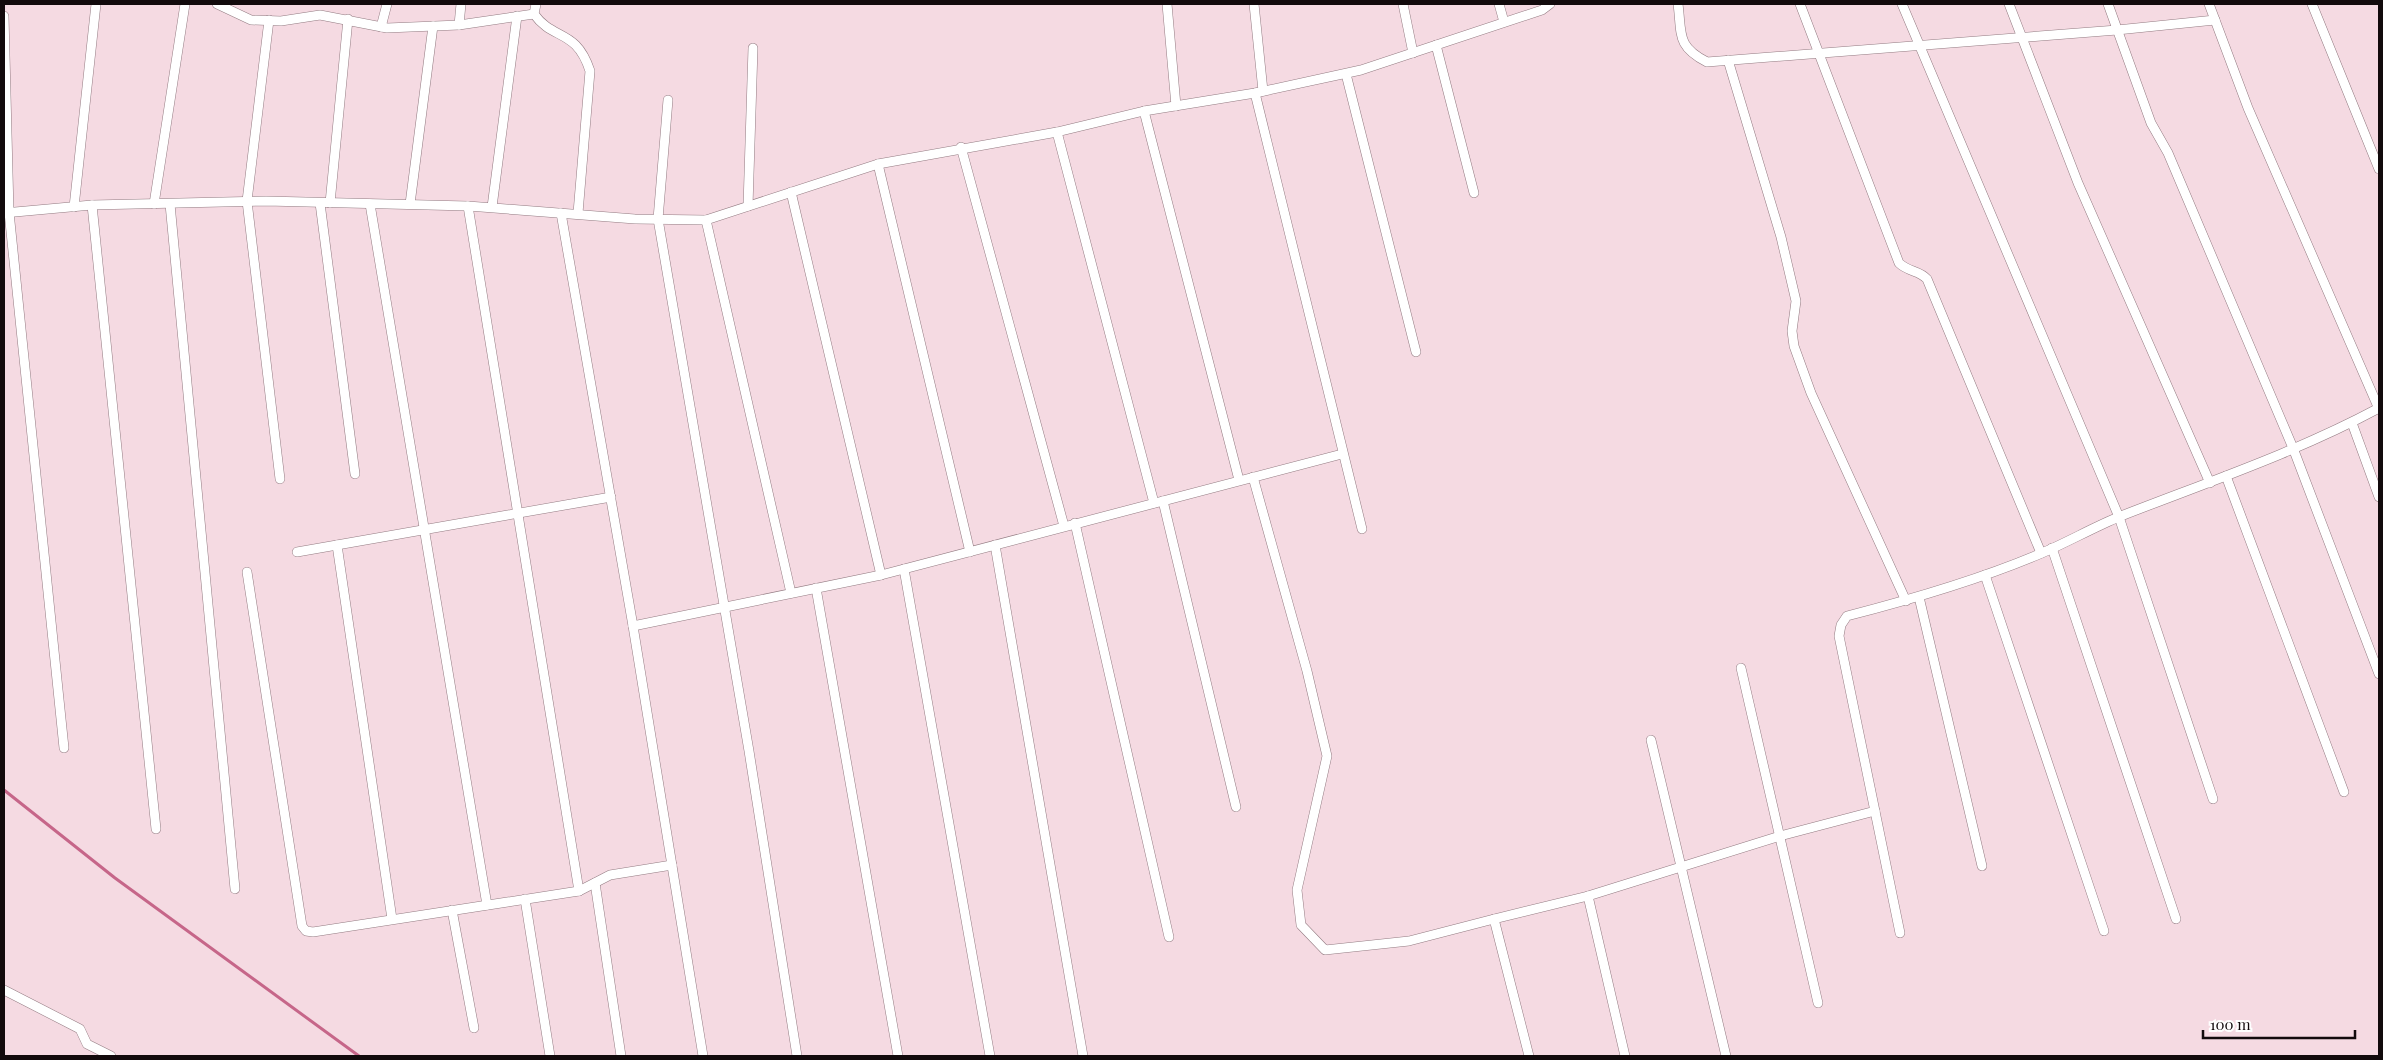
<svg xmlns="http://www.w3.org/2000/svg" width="2383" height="1060" font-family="'Playfair Display',serif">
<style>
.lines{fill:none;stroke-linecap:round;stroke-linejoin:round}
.stream{stroke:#c66689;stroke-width:3}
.street-casing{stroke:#937b82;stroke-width:10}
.street{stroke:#fff;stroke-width:9}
</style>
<rect width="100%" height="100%" fill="#f5dae2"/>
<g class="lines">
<!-- stream -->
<path class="stream" d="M4,790L115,878L359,1056"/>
<defs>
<g id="street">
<path d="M217,4L251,20L281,21L320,15L387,28L459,25L534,14"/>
<path d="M536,4L534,14C553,41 576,28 590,71L578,213"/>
<path d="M1167,4L1176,106"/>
<path d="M1254,4L1263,91"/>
<path d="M1403,4L1413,53"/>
<path d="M1499,4L1504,22"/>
<path d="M1678,4C1682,34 1676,46 1707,62L2117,30L2215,20"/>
<path d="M1800,4L1899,263C1908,272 1919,270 1927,279L2041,553"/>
<path d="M1902,4L2119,517L2213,799"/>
<path d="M2009,4L2078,183L2210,483"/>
<path d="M2108,4L2151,123L2168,153L2293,448L2379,674"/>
<path d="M2209,4L2248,108L2379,409"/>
<path d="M2312,4L2379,169"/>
<path d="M4,16L9,212L64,748"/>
<path d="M269,20L247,201L280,479"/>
<path d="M459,25L461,4"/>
<path d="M381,27L387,4"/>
<path d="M1436,45L1474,193"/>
<path d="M1728,60L1781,237L1796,301L1792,331L1794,346L1811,393L1906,601"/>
<path d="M1346,74L1416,352"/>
<path d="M1255,93L1362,529"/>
<path d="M668,100L658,219L749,751L797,1056"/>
<path d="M1144,111L1239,480"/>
<path d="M1057,132L1154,503"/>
<path d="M961,147L1064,526"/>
<path d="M878,164L970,552"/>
<path d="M791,192L881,575"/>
<path d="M320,203L355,474"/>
<path d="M330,203L348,19"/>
<path d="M154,204L185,4"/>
<path d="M170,204L235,889"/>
<path d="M370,204L487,905"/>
<path d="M410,204L433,26"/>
<path d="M92,205L156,829"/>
<path d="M468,206L579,891"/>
<path d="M748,206L753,48"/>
<path d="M74,207L96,4"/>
<path d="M492,207L517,16"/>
<path d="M4,213L92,205L266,201L468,206L635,219L706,220L878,164L1057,132L1144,111L1255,93L1361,70L1542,10L1550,4"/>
<path d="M561,213L633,626L703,1056"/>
<path d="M706,220L791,593"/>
<path d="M2352,423L2379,497"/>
<path d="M2226,476L2344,792"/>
<path d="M1253,477L1307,671L1327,756L1297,890L1301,925L1325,950L1409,941L1494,919L1588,896L1780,836L1875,811"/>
<path d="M1163,501L1236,807"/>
<path d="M1075,523L1169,937"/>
<path d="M337,545L392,919"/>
<path d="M995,545L1083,1056"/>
<path d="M2052,548L2176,919"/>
<path d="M297,552L611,497"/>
<path d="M904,569L990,1056"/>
<path d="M247,572L302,926L306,931L313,932L579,891L610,875L672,865"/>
<path d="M1985,575L2104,931"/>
<path d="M816,588L898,1056"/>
<path d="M1919,597L1982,866"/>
<path d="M633,626L881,575L1342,454"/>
<path d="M1741,668L1818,1003"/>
<path d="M1651,740L1726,1056"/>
<path d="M595,883L621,1056"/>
<path d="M1588,896L1625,1056"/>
<path d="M525,899L550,1056"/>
<path d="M452,910L474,1028"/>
<path d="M1494,919L1529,1056"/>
<path d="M1900,933L1839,636L1841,625L1847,616C1913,599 1979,580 2042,553C2068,542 2094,527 2121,516C2208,482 2297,452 2379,408"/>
<path d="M4,990L80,1029L87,1044L111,1056"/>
</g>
</defs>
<!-- street casing -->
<use href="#street" class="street-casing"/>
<!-- street -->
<use href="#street" class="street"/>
</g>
<!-- border -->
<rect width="2383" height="1060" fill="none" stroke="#120a0c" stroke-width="10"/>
<!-- scale -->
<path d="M2203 1030v8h152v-8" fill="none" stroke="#120a0c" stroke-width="2.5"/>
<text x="2210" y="1030" font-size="15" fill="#120a0c" stroke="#ffffff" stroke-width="4" paint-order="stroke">100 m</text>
</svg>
